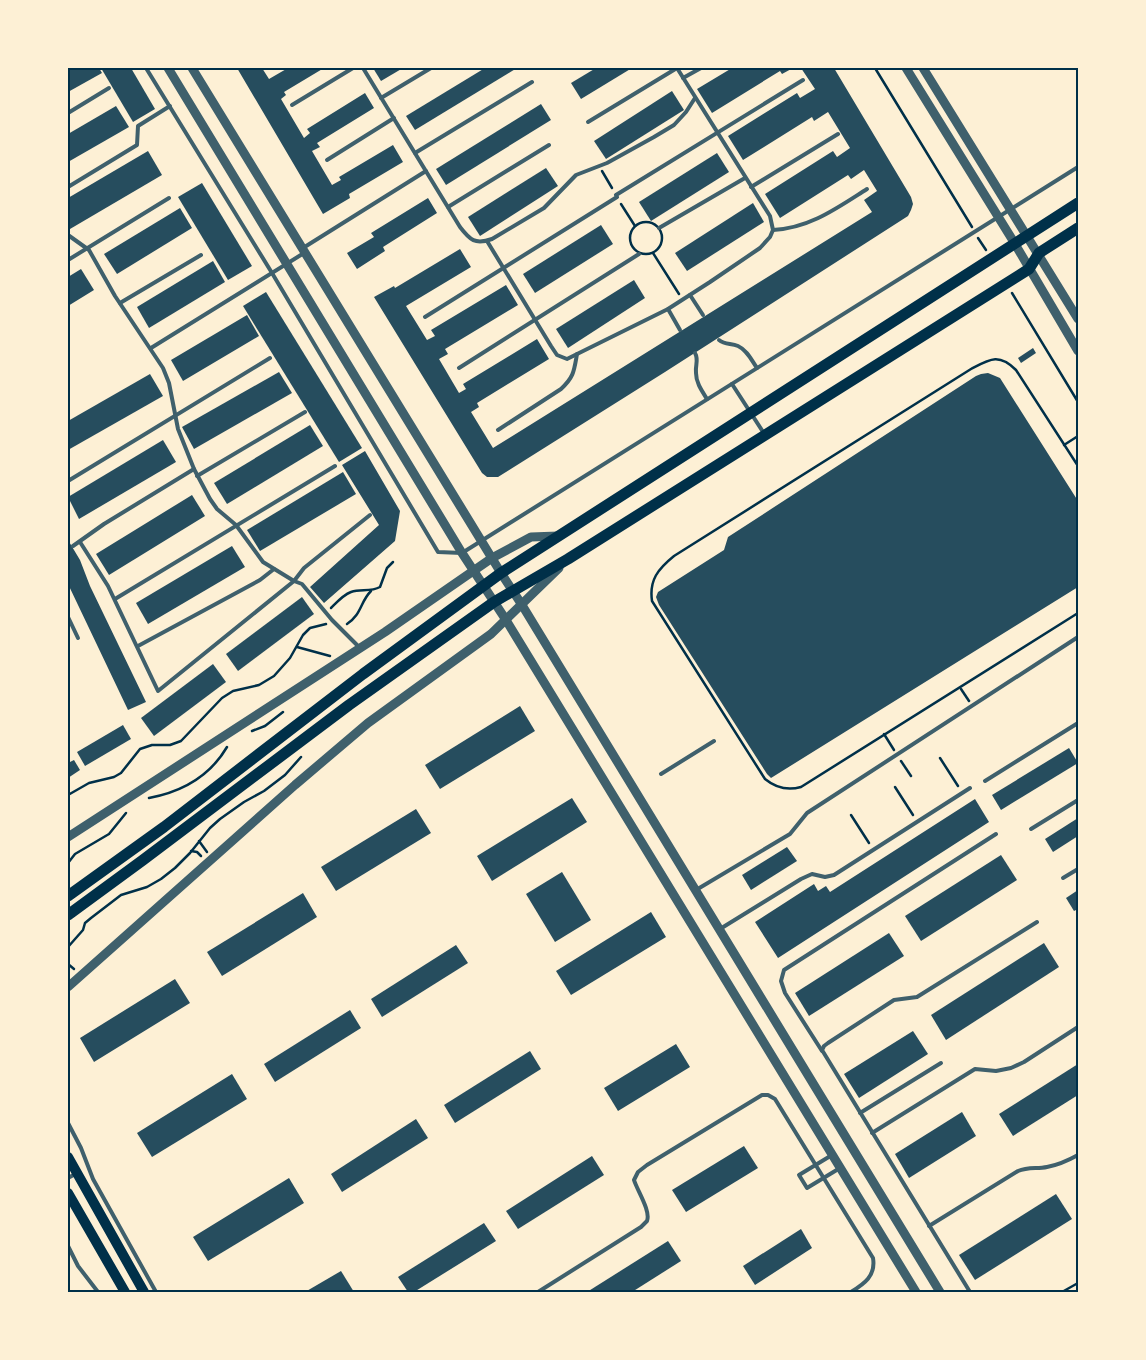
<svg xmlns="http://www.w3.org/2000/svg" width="1146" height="1360" font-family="Inter,sans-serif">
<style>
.building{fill:#264d5e}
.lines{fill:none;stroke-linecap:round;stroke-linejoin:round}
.path{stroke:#003049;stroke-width:2.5}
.service{stroke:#3f606c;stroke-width:4}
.tertiary{stroke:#3f606c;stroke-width:9}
.secondary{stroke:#003049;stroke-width:10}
.primary{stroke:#003049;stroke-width:11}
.neatline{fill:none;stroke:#003049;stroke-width:2}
</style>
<rect width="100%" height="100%" fill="#fdf0d5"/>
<!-- building -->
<g class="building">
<path d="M68,68H99L102,73L68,92Z"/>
<path d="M101,68H131L155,109L133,122Z"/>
<path d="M237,68H262L269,79L288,68H324L284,92L286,95L281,99L304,138L310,133L307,129L365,93L374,108L317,143L320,147L312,151L332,185L341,180L339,177L393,145L403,162L349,194L350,198L323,214Z"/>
<path d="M373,68H403L381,81Z"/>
<path d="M485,68H517L415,130L406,116Z"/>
<path d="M596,68H632L581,99L571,83Z"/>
<path d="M732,68H793L782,74L780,71L712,113L697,89Z"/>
<path d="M801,68H834L911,197L913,204L911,210L908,216L665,372L498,477H487L482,473L374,297L394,286L395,288L460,249L471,267L406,306L427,340L435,336L431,330L506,285L518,305L445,349L448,354L439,359L459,393L466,389L463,384L537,339L549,359L477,403L479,407L471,412L493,448L872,212L864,200L877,191L864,170L851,179L848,175L780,218L765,194L833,151L837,157L850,148L828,112L814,121L812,117L743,160L728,136L797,93L800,98L815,89Z"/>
<path d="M672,91L684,110L606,159L594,141Z"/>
<path d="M541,104L551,120L446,185L436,169Z"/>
<path d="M116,106L129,127L68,162V134Z"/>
<path d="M148,151L162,175L70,229L68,224V198Z"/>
<path d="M717,153L729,172L651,221L639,202Z"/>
<path d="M546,168L558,186L480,236L468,217Z"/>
<path d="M202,183L252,266L228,280L178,197Z"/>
<path d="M428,198L437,213L383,247L385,251L357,269L347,253L374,237L371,233Z"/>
<path d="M753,203L764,222L687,271L675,253Z"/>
<path d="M180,208L192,228L117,274L104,254Z"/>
<path d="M601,225L613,244L535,293L523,274Z"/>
<path d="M213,261L225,282L149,328L137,307Z"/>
<path d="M81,269L94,290L68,306V277Z"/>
<path d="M634,280L645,298L568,348L556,329Z"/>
<path d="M266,292L362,448L339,462L243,306Z"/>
<path d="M247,315L259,336L183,381L171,360Z"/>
<path d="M1033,348L1036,353L1021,363L1018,358Z"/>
<path d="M279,372L292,393L194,449L182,427Z"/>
<path d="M988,373L1000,378L1078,501V587L771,778L767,774L659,605L656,597L658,592L724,550L728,537L976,376L981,374Z"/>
<path d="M150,374L163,396L68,450V421Z"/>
<path d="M310,425L323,446L227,504L214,483Z"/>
<path d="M163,440L176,462L79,519L68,497Z"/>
<path d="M365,451L400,511L395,541L324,603L310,587L379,525L342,465Z"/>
<path d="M343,472L356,494L260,551L247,530Z"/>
<path d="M192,495L205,516L109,575L96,554Z"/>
<path d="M68,540L80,560L90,586L146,702L128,710L68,584Z"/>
<path d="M232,546L245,567L148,624L136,603Z"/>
<path d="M302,597L314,614L238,671L226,654Z"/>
<path d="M213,664L226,682L154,736L141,718Z"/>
<path d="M520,706L535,731L440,789L425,765Z"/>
<path d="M123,725L131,739L85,766L77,752Z"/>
<path d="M1069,748L1078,763L1001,810L992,795Z"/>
<path d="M74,760L80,770L68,778V763Z"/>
<path d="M572,798L587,822L492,881L477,856Z"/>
<path d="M975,799L989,822L778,958L755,922L814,884L818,891L826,886L830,892Z"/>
<path d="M416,809L431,833L336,891L321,867Z"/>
<path d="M1078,818V836L1053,852L1045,839Z"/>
<path d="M787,847L797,861L751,890L742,875Z"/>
<path d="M1001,855L1017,880L921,941L905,916Z"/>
<path d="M562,872L591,920L555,942L526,894Z"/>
<path d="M1078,890V909L1074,911L1066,898Z"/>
<path d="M303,893L317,917L222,976L207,952Z"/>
<path d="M651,912L666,937L571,995L556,971Z"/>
<path d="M889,933L904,956L809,1016L795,993Z"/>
<path d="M1044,943L1059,967L946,1040L931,1015Z"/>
<path d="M456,945L468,963L382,1017L371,999Z"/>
<path d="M175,979L190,1003L94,1062L80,1038Z"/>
<path d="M350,1010L361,1028L275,1082L264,1064Z"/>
<path d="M913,1031L928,1054L859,1098L844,1074Z"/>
<path d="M676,1044L690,1067L618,1111L604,1088Z"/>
<path d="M530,1051L541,1069L455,1123L444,1105Z"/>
<path d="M1078,1064V1095L1013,1136L999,1114Z"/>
<path d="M232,1074L247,1099L152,1157L137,1133Z"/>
<path d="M962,1112L976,1136L909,1178L895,1154Z"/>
<path d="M416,1119L428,1138L342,1192L331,1174Z"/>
<path d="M744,1146L758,1168L686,1212L672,1190Z"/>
<path d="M592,1156L604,1175L518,1229L506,1211Z"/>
<path d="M289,1178L304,1203L208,1261L193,1237Z"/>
<path d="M1056,1194L1072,1219L975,1280L959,1255Z"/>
<path d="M484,1223L496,1241L414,1292H408L398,1277Z"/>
<path d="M801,1229L812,1248L755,1285L743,1266Z"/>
<path d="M668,1241L681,1261L632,1292H587Z"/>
<path d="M341,1271L354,1292H305Z"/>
</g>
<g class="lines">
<!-- path -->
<g class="path">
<path d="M875,68L972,227"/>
<path d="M602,171L612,188"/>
<path d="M621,204L635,226"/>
<circle cx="646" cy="238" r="16"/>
<path d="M978,238L986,250"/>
<path d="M653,253L679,294"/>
<path d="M1012,293L1078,402"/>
<path d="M1064,445L1078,436"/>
<path d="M1078,466L1016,370C999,353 990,359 971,369L674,556C658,569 649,580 652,601L765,779C776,788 787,791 801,787L1078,613"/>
<path d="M331,608C337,602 343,595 351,592C361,589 371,592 380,587L387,568L393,562"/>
<path d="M347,624C362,614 360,602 371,591"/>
<path d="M297,647L330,656"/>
<path d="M961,689L969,701"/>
<path d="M252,731L265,726L283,712"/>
<path d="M884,734L894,750"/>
<path d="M940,758L958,786"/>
<path d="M901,761L911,776"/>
<path d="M895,787L913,815"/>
<path d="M68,795L89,783L114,777L121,773L140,749L152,745H170L181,741L222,698L233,691L259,685L274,676L290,658L303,635L310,628L326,624"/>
<path d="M149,798C181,792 210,776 227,747"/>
<path d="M851,815L869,843"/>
<path d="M199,841L207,852"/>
<path d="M191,851L197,852L201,856"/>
<path d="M68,863L75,854L109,834L126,813"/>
<path d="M68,947L83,930L85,923L91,918L121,895L147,887L161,879L175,868L190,853L210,828L220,819L244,802L264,791L285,775L301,757"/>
<path d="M68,964L74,969"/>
<path d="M1062,1292L1078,1283"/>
</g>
<!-- service -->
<g class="service">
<path d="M146,68L272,273L438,552L462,553L1078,167"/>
<path d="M363,68L460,227C470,240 475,245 492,239L544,208L576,175L607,163L654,137L674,125L686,112L695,98"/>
<path d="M683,78L701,68"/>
<path d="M381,98L431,68"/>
<path d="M292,105L353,68"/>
<path d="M68,113L109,88"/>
<path d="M588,122L677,68"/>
<path d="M415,153L532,82"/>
<path d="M327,160L394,118"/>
<path d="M68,187L137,145L138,126L170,106"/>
<path d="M751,187L838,134"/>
<path d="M616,195L803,80"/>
<path d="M448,207L549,145"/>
<path d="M659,228L745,178"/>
<path d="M773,230C810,228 837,208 867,189"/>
<path d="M68,235L89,250L115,296L163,368L169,383L178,429L194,469L210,499L217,509L236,525L263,562L294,581L302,584L332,620L359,647"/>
<path d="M487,241L551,346L557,355L567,359L668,309L710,282L760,248L770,237L773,230L770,216L677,68"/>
<path d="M303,248L426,171"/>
<path d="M68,260L169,198"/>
<path d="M690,295L703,315"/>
<path d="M120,303L201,255"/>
<path d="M668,309L680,330"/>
<path d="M425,317L617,197"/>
<path d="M719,340C725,345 731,343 738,346C747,350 752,361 757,368"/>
<path d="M151,348L304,253"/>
<path d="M695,353C699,360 695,365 696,373C696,383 702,391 707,399"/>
<path d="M459,368L639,254"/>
<path d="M732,384L765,435"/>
<path d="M498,430L561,389C574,377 574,371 577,354"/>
<path d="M197,476L305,412"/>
<path d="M68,481L270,358"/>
<path d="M80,542L108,586L158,691L294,581L304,568L370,515"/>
<path d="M73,546L104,524L194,469"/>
<path d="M115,599L335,466"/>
<path d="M68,617L78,638"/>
<path d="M138,646L260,580L274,569"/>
<path d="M661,774L714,741"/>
<path d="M985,781L1078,723"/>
<path d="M1031,829L1078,800"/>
<path d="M1063,878L1078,869"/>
<path d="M696,890L790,834L807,813L1078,637"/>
<path d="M720,929L801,879L812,874L825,877L834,875L970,788"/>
<path d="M822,1051L785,993L781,981L784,970L996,834"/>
<path d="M860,1113L941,1063"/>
<path d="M68,1123L81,1148L93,1179L156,1292"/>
<path d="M872,1133L975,1069L996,1071L1011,1068L1024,1062L1078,1027"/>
<path d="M832,1155L799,1175L807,1188L840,1168"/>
<path d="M68,1178L77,1173"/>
<path d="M929,1226L1018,1171C1028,1167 1037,1169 1047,1167C1058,1165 1069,1160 1078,1155"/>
<path d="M68,1246L78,1266L98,1292"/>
<path d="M538,1292L641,1227C643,1225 645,1223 647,1221C651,1211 637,1190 634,1180L638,1172L647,1165L762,1095H768L775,1099L873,1258C876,1276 864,1284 851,1292"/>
<path d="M970,1292L822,1050L824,1046L828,1043L894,1000L917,997L1037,922"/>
</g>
<!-- tertiary -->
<g class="tertiary">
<path d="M168,68L462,553L506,620L916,1292"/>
<path d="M192,68L501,573L522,605L940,1292"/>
<path d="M906,68L1015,244L1078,351"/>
<path d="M923,68L1078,319"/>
<path d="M68,837L385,632L492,558L531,537L558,536"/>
<path d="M68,987L295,785L368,723L491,634L559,568"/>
</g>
<!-- secondary -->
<g class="secondary">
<path d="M68,1157L144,1292"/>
<path d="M68,1193L125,1292"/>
</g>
<!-- primary -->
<g class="primary">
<path d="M68,896L164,827L363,674L501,573L1078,203"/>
<path d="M68,915L143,860L349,705L494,602L568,559L1029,269L1039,253L1078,228"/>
</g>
</g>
<!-- border -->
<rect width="1146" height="1360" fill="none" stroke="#fdf0d5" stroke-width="138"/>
<rect x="69" y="69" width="1008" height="1222" class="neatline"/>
</svg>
